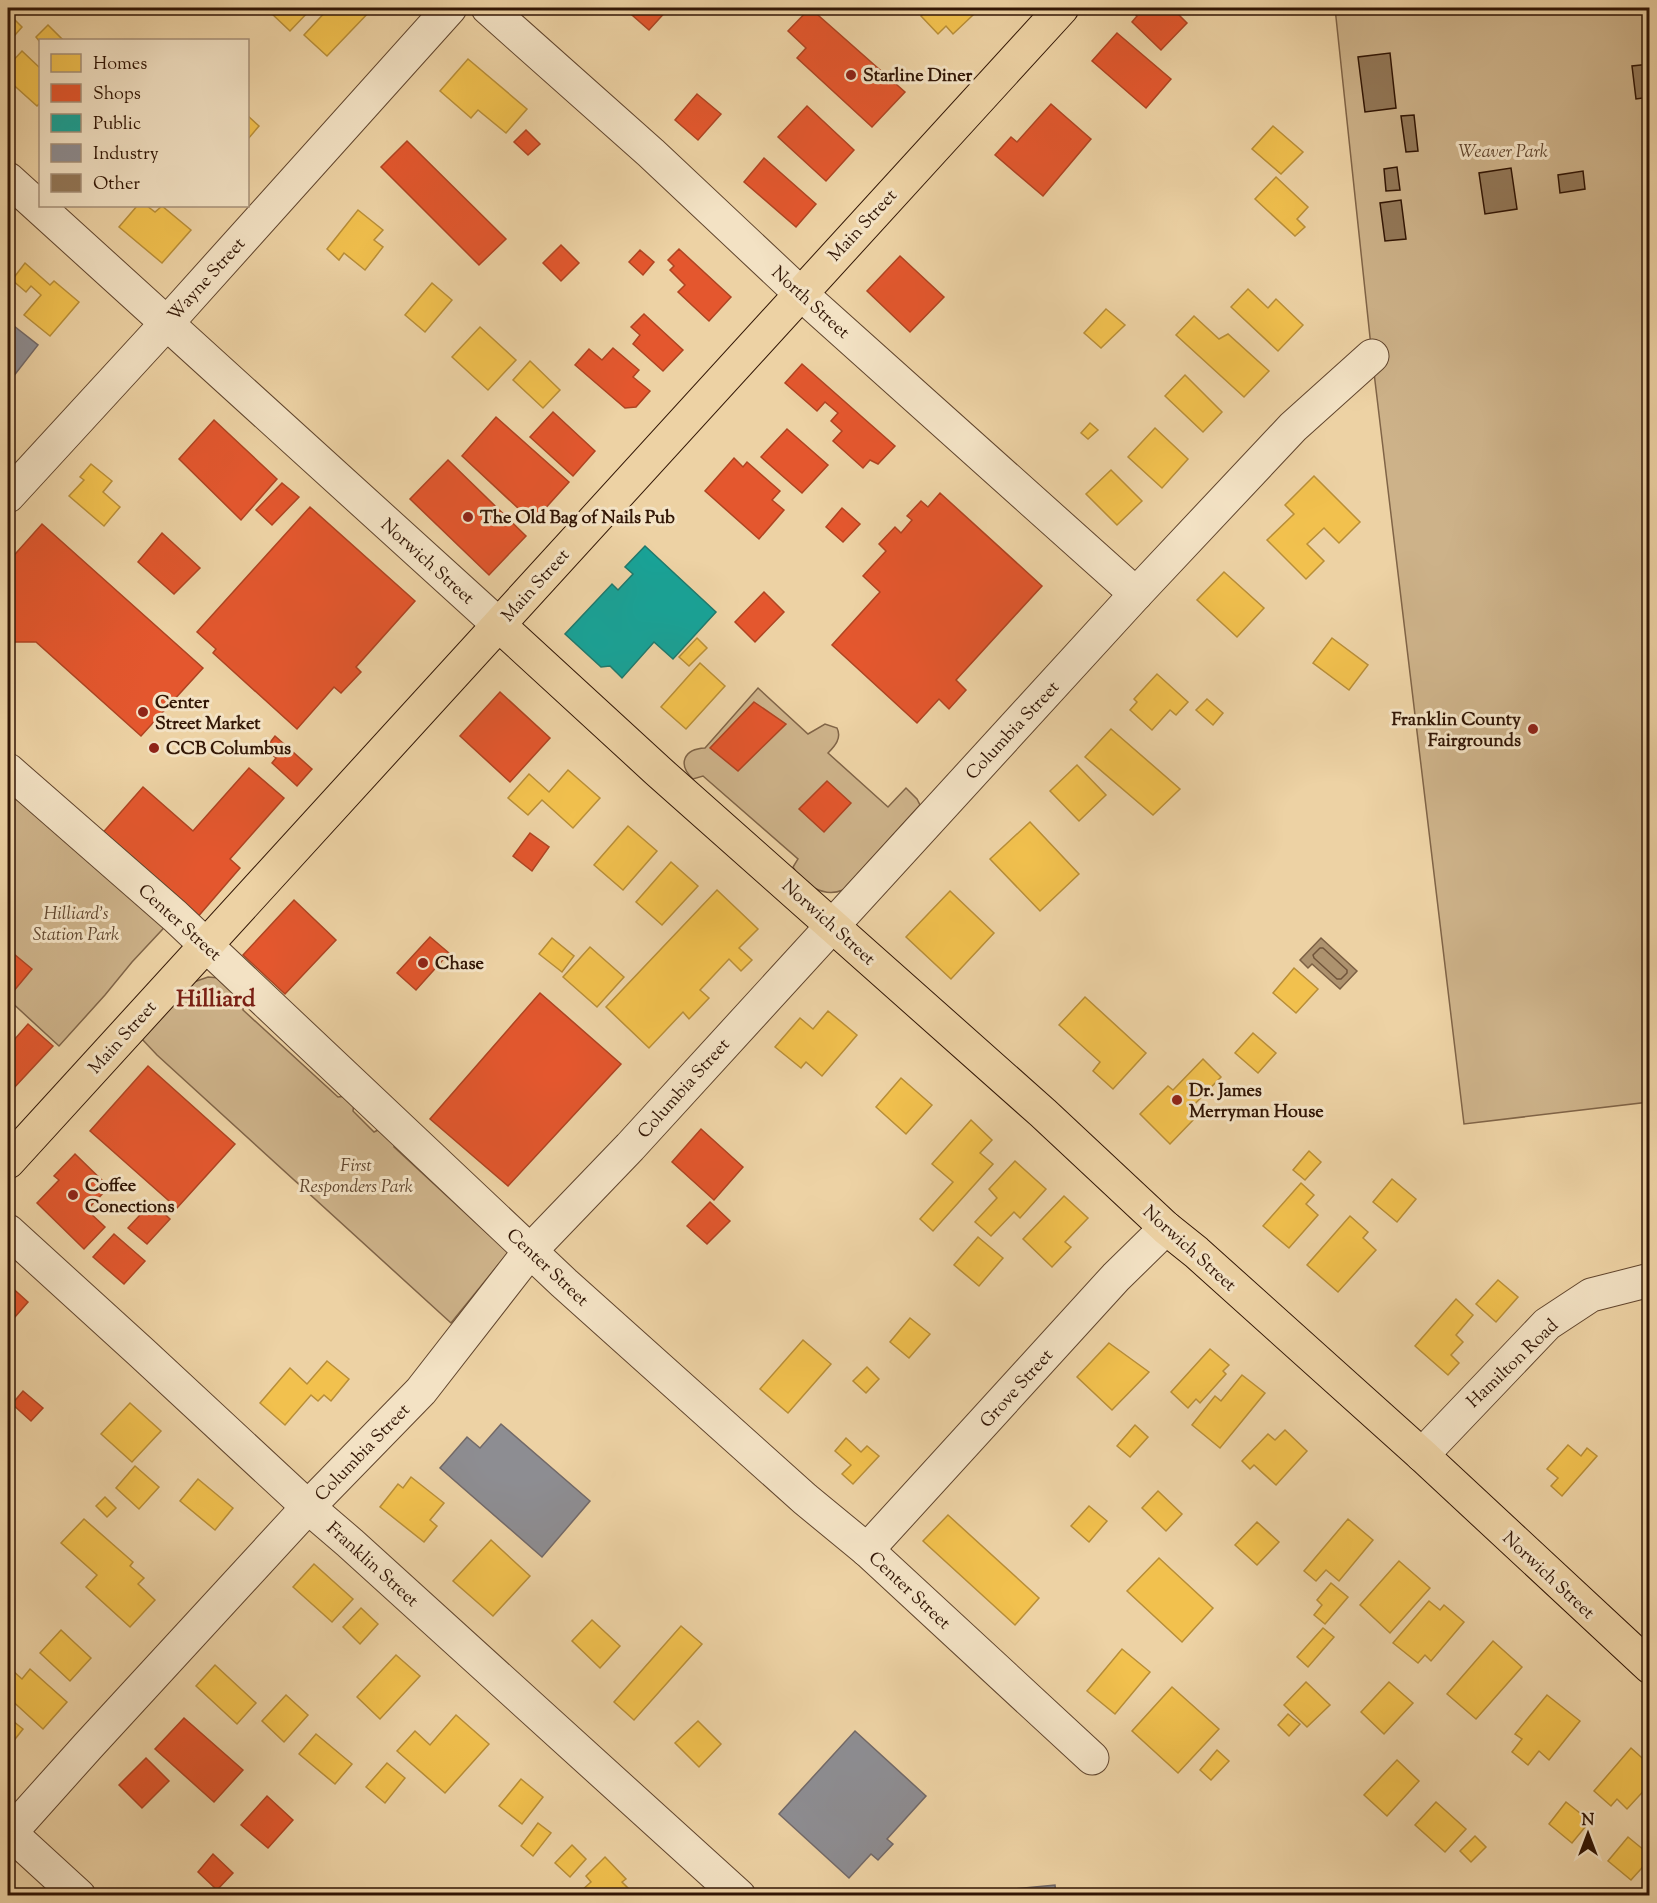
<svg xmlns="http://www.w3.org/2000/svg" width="1657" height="1903" font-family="'Sorts Mill Goudy',serif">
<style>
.green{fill:#cdb289;stroke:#806447;stroke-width:1.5}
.water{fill:#ad926e;stroke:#7c6044;stroke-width:1.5}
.homes{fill:#f2c14e;stroke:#b88e38;stroke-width:1.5}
.shops{fill:#e4572e;stroke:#af4422;stroke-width:1.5}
.public{fill:#17a398;stroke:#1f796c;stroke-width:1.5}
.industry{fill:#8d8d92;stroke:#726968;stroke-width:1.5}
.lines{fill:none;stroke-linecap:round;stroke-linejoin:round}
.shore{stroke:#70543a;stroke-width:1.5}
.building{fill:#937858;stroke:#321605;stroke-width:1.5}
.minor-casing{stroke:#61452d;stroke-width:35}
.major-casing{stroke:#321605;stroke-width:35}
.minor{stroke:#f3e2c4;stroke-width:33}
.major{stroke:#edd2a4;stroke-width:33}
.poi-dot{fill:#8f2418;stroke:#f3e2c4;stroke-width:2}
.labels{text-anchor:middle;stroke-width:6;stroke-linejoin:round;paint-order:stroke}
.poi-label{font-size:18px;font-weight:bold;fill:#321605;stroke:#f3e2c4;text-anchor:start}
.park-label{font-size:18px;font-style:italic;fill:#60452d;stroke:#f3e2c4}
.street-label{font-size:18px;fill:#321605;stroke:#f3e2c4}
.district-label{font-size:24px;font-weight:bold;fill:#7a1f14;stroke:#f3e2c4}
</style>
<rect width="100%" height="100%" fill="#edd2a4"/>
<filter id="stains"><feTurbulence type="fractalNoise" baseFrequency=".00333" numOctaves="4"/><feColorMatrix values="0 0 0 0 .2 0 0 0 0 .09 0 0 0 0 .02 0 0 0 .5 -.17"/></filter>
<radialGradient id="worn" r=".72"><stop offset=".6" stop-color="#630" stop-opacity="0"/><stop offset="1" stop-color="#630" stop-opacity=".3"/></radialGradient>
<!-- green -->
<g class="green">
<path d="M1335,8H1649V1102L1464,1124L1372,356Z"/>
<path d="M758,688L808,734L825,724L837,728C842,738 835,746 828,753L888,807L906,788L917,799L920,805L843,890C824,898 803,885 793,867L798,859L703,776L693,779C677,764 684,749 705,748Z"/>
<path d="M8,770L175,916L132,962L105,995L59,1046L8,999Z"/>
<path d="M208,977L220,978L244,1000L243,1010L338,1097L347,1096L354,1103L353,1111L374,1132L380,1129L395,1141L394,1147L488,1234L511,1249L451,1323L157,1055L141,1038L191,983Z"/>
</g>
<!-- water -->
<path class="water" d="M1321,938L1357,971L1340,989L1312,964L1308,968L1300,960Z"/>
<!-- homes -->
<g class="homes">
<path d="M276,8H309L311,9L290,31L271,13Z"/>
<path d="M329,8H373L327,56L304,35Z"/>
<path d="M930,8H965L973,15L953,34L946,26L938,34L921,16Z"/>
<path d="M8,13L22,27L8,43Z"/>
<path d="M48,25L63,40L40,42L36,37Z"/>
<path d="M22,51L40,68V103L37,106L8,80V66Z"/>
<path d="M468,59L527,109L506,133L478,110L471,118L440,91Z"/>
<path d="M248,116L259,126L248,139Z"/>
<path d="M1273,126L1303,152L1281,174L1252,149Z"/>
<path d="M1276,177L1308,207L1297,219L1305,227L1295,236L1255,199Z"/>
<path d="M137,206H147L155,212L162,206L191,230L162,263L119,227Z"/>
<path d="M358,210L383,230L374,240L383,247L365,270L344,253L339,260L327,249Z"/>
<path d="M25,263L50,285L54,281L79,302L50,336L24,315L41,295L31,286L26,292L12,280Z"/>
<path d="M432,283L452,300L425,332L405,315Z"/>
<path d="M1248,289L1268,308L1276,299L1303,325L1278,351L1231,307Z"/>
<path d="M1106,309L1125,325L1101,348L1084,333Z"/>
<path d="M1194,316L1219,339L1228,334L1269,371L1244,397L1176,335Z"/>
<path d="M480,327L516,360L488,390L452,357Z"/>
<path d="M530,361L560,390L543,408L513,380Z"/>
<path d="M1185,375L1222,412L1203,432L1165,396Z"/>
<path d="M1090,423L1098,430L1088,439L1081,433Z"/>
<path d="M1155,428L1188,459L1162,488L1128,457Z"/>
<path d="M91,464L112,481L103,492L120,507L104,526L69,496L84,480L80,477Z"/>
<path d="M1111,470L1142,501L1117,525L1086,494Z"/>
<path d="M1314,476L1360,522L1339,543L1324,528L1307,544L1324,561L1306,579L1267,540L1294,514L1285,505Z"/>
<path d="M1224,572L1264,608L1237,637L1197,600Z"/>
<path d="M697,638L707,648L689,666L679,657Z"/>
<path d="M1332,638L1368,665L1349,690L1313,663Z"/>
<path d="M700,663L725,686L686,729L661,707Z"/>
<path d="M1157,674L1188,702L1176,715L1170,710L1152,730L1130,710L1137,702L1134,699Z"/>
<path d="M1207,699L1223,713L1213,725L1196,710Z"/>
<path d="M1111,729L1180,789L1153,815L1085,757Z"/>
<path d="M1077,765L1106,795L1079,821L1050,791Z"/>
<path d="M568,770L600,798L573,828L542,800L528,815L508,798L529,774L549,792Z"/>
<path d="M1030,822L1079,874L1040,911L990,859Z"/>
<path d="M628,826L657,851L623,890L594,865Z"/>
<path d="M671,862L698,886L662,925L636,902Z"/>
<path d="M717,890L758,929L739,948L752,960L741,971L729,959L700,990L709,998L689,1019L683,1012L649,1048L606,1007Z"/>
<path d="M950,891L994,933L951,979L906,937Z"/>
<path d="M552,938L574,956L562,972L539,954Z"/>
<path d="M590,947L624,977L597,1007L563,977Z"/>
<path d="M1294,968L1318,989L1296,1013L1273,993Z"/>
<path d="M1085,997L1146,1053L1113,1089L1093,1071L1100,1062L1059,1025Z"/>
<path d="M828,1011L857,1035L822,1076L806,1062L801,1068L775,1047L800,1018L813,1029Z"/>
<path d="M1253,1033L1276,1053L1258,1073L1235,1053Z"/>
<path d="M1203,1059L1221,1077L1190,1109L1197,1116L1170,1144L1140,1114L1168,1086L1173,1090Z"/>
<path d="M901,1078L932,1105L906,1134L876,1107Z"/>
<path d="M971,1120L992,1140L980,1153L993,1164L933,1231L920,1219L953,1182L932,1164Z"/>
<path d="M1309,1151L1321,1162L1305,1180L1293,1170Z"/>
<path d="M1015,1161L1046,1189L1020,1218L1014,1212L991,1236L975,1222L997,1198L989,1189Z"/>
<path d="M1392,1179L1416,1199L1397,1222L1373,1202Z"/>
<path d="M1301,1183L1314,1195L1306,1204L1318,1215L1289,1248L1263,1226Z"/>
<path d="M1064,1196L1088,1218L1065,1242L1071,1247L1052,1267L1023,1239Z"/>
<path d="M1350,1216L1368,1232L1363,1238L1376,1250L1338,1292L1307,1265Z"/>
<path d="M978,1237L1003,1258L979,1286L954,1265Z"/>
<path d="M1498,1280L1518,1297L1496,1322L1476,1304Z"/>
<path d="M1456,1299L1473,1315L1456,1335L1463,1342L1451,1355L1459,1363L1448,1375L1415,1346Z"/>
<path d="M910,1318L930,1334L909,1358L890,1342Z"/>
<path d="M803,1340L831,1364L788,1413L760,1389Z"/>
<path d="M1109,1343L1149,1372L1112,1410L1077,1377Z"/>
<path d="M1210,1349L1229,1365L1223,1371L1226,1374L1200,1403L1196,1399L1188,1408L1171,1392Z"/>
<path d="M327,1361L349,1379L331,1401L324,1395L318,1401L311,1395L285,1425L260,1403L290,1368L307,1384Z"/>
<path d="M867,1367L879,1379L866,1393L853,1381Z"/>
<path d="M1242,1375L1265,1393L1220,1448L1192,1425L1215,1396L1221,1401Z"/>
<path d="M130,1403L161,1431L132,1462L101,1434Z"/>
<path d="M1135,1425L1148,1437L1130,1457L1117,1446Z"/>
<path d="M1285,1430L1307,1451L1276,1485L1254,1465L1250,1469L1242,1461L1268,1434L1275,1440Z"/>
<path d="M846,1438L861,1452L867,1446L879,1456L853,1484L842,1474L851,1465L835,1451Z"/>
<path d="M1568,1445L1581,1456L1587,1448L1597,1456L1562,1496L1551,1486L1558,1478L1547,1469Z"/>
<path d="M135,1466L159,1487L139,1509L116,1488Z"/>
<path d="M411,1477L444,1503L430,1520L437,1526L424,1542L380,1507L398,1484L403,1488Z"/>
<path d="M198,1479L233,1508L215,1530L180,1501Z"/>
<path d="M1158,1491L1182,1514L1166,1531L1142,1508Z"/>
<path d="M105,1497L116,1508L107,1517L96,1506Z"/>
<path d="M1089,1506L1107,1521L1089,1542L1071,1526Z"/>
<path d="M948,1515L1039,1598L1015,1625L923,1541Z"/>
<path d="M84,1519L133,1562L130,1566L144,1578L138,1584L155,1600L130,1627L86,1587L97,1575L61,1543Z"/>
<path d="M1348,1519L1373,1540L1339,1581L1326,1570L1316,1581L1304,1571Z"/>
<path d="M1257,1522L1279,1542L1257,1565L1235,1545Z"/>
<path d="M491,1540L530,1576L493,1616L453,1581Z"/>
<path d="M1159,1558L1213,1608L1182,1642L1127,1591Z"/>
<path d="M1399,1561L1430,1588L1390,1633L1360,1605Z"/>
<path d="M314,1564L353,1599L332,1622L293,1587Z"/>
<path d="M1331,1583L1348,1597L1325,1624L1314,1615L1322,1605L1317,1600Z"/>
<path d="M1429,1601L1440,1610L1444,1605L1464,1622L1431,1661L1425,1655L1418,1663L1393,1643Z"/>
<path d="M361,1608L378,1624L360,1644L343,1627Z"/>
<path d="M592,1620L620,1646L600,1668L572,1641Z"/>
<path d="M681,1626L702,1644L634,1720L614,1702Z"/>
<path d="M1323,1628L1334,1637L1308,1667L1297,1657Z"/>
<path d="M61,1630L91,1658L70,1681L40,1653Z"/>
<path d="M1493,1641L1522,1667L1476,1719L1447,1694Z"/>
<path d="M1122,1649L1150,1672L1115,1714L1087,1691Z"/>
<path d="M396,1655L420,1676L380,1719L357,1697Z"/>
<path d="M215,1665L256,1703L237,1724L196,1686Z"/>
<path d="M30,1669L67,1702L43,1729L8,1697V1675L12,1670L22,1679Z"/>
<path d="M1306,1682L1330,1705L1307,1727L1284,1705Z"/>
<path d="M1389,1682L1413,1703L1384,1734L1361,1712Z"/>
<path d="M1172,1687L1219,1729L1178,1773L1132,1731Z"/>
<path d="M286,1695L308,1715L284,1742L262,1721Z"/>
<path d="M1547,1695L1580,1721L1549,1760L1539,1751L1528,1765L1512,1752L1522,1739L1515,1734Z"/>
<path d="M1288,1714L1300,1724L1289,1736L1278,1725Z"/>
<path d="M456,1715L489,1744L445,1793L397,1751L415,1731L430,1745Z"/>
<path d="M8,1717L23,1729L8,1748Z"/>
<path d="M698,1721L721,1744L699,1767L675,1743Z"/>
<path d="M316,1734L352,1764L335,1784L299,1754Z"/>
<path d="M1631,1748L1650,1765V1784L1627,1809L1617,1799L1611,1806L1594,1791Z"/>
<path d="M1217,1750L1229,1761L1211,1780L1200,1770Z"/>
<path d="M1397,1760L1419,1781L1387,1816L1364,1795Z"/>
<path d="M387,1763L405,1778L385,1803L366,1787Z"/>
<path d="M521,1779L543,1797L522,1824L499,1806Z"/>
<path d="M1436,1802L1466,1829L1445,1852L1415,1825Z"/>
<path d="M1566,1802L1590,1821L1572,1843L1549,1824Z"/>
<path d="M538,1823L551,1833L533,1856L521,1846Z"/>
<path d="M1475,1836L1486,1847L1471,1862L1460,1851Z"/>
<path d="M1628,1837L1650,1855V1859L1631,1880L1608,1861Z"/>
<path d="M572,1845L586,1859L570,1877L555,1863Z"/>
<path d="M605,1857L626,1879L622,1882L636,1896H585L581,1891L591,1882L586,1876Z"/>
</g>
<!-- shops -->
<g class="shops">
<path d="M624,8H669L649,30Z"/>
<path d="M810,8L905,92L872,127L797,58L806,48L788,31Z"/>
<path d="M1136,8H1172L1187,23L1161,50L1132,22L1137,16L1132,12Z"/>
<path d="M1117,33L1171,79L1146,108L1092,61Z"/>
<path d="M697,94L721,114L698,140L675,120Z"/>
<path d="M1051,104L1091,139L1043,196L995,155L1011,137L1017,142Z"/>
<path d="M807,106L854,150L826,181L778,137Z"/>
<path d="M526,130L540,144L528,155L514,142Z"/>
<path d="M407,141L506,239L479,265L381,167Z"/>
<path d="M764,158L816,204L796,227L744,182Z"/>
<path d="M561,245L579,263L561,281L543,263Z"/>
<path d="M679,249L731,297L709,321L678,292L685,285L670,270L674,266L668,260Z"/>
<path d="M640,250L654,262L643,275L629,262Z"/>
<path d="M900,256L944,297L910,332L867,291Z"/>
<path d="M644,314L683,350L663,371L633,344L640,335L631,327Z"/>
<path d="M613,348L639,370L633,377L650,391L636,407L625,408L575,365L589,349L602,360Z"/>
<path d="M802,364L895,446L878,464L870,460L863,468L833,441L842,431L831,421L838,413L825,402L817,411L785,383Z"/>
<path d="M553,412L595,451L573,476L530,437Z"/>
<path d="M496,417L569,482L533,522L462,456Z"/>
<path d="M214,420L277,479L241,520L179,459Z"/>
<path d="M787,429L828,465L802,493L761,457Z"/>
<path d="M734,458L743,467L747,462L780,491L772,500L784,510L759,539L705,491Z"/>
<path d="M448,460L526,536L489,575L410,499Z"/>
<path d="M282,483L299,497L272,525L256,510Z"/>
<path d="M940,493L1042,586L956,680L966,690L949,709L939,699L917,723L832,645L880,592L863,576L886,551L879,544L895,527L901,533L912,520L907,516L921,501L928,507Z"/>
<path d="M310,507L415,601L356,667L361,672L341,693L334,687L297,729L213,653L216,649L197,632Z"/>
<path d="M842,508L860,524L843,542L826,527Z"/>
<path d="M42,524L203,668L141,736L36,642H10L8,645V562Z"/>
<path d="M162,533L200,568L174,594L138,562Z"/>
<path d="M764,592L784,612L755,642L735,622Z"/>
<path d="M500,692L550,738L510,782L460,736Z"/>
<path d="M754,702L786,724L738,771L710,748Z"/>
<path d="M275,736L312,769L297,786L272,763L276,758L265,749Z"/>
<path d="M249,768L284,798L230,859L240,868L196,919L100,836L143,787L193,831Z"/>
<path d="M827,781L851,803L824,832L799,809Z"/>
<path d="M530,833L549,847L532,871L513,856Z"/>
<path d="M294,900L336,940L285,994L243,955Z"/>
<path d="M430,937L449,953L416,990L397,973Z"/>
<path d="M8,949L32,969L13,992L8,987Z"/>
<path d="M540,993L621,1064L508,1186L430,1119Z"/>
<path d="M28,1024L53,1046L13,1089L8,1084V1035L14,1040Z"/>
<path d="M148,1066L235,1144L177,1208L90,1131Z"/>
<path d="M701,1129L743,1167L714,1200L672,1162Z"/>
<path d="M75,1154L109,1187L87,1210L105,1227L84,1249L37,1203L59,1180L54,1176Z"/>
<path d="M152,1202L170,1219L147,1244L128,1228Z"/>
<path d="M710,1202L730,1221L707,1244L687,1226Z"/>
<path d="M114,1234L145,1261L124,1284L93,1257Z"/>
<path d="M8,1284L28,1302L8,1325Z"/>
<path d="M23,1391L43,1408L31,1421L12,1404Z"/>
<path d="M184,1718L243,1770L214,1802L155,1749Z"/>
<path d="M146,1758L169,1781L142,1808L119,1785Z"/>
<path d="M267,1796L293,1820L268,1848L241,1825Z"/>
<path d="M213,1854L233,1873L217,1890L198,1872Z"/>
</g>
<!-- public -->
<path class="public" d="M645,546L716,612L673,659L654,642L622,678L610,666L601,667L565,634L612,584L618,590L633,574L625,567Z"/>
<!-- industry -->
<g class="industry">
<path d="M14,326L38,345L13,377L8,373V334Z"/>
<path d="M501,1424L590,1501L542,1557L440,1468L467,1437L480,1448Z"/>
<path d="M855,1731L926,1796L887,1839L893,1844L878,1860L871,1854L849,1878L779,1814Z"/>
<path d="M1055,1885L1056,1896H943Z"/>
</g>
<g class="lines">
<!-- shore -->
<path class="shore" d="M1320,948H1323L1347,970V973L1341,979H1337L1314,958L1313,955Z"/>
</g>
<!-- building -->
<g class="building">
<path d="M1390,53L1396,108L1365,112L1358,57Z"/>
<path d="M1650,64V97L1636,99L1632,66Z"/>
<path d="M1414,115L1418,151L1406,152L1401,116Z"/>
<path d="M1397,167L1400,190L1386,191L1384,169Z"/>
<path d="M1511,168L1517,209L1485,214L1479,173Z"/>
<path d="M1583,171L1585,189L1560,193L1558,175Z"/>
<path d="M1401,200L1406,239L1385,241L1380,203Z"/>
</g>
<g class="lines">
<defs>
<g id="minor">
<path d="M488,8L651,153L800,293L1136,594"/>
<path d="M8,179L499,625"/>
<path d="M8,496L166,324L450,8"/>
<path d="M8,770L175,916L564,1283L805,1499L867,1550L1092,1758"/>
<path d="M8,1231L142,1353L308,1507L350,1543L739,1896"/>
<path d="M1422,1455L1547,1324L1591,1295L1650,1280"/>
<path d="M867,1550L1116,1277L1166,1228"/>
<path d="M8,1831L79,1896"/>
<path d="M10,1833L88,1746L308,1507L421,1391L530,1251L630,1147L1136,594L1293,427L1372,356"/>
</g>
<g id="major">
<path d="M499,625L658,771L1043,1113L1166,1228L1196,1252L1422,1455L1650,1667"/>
<path d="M8,1162L1062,8"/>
</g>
</defs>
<!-- minor casing -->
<use href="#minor" class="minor-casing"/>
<!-- major casing -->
<use href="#major" class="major-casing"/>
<!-- minor -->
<use href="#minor" class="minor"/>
<!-- major -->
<use href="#major" class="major"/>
</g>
<!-- markers -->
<g class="poi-dot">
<circle cx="851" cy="75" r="6"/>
<circle cx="468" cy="517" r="6"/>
<circle cx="143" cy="712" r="6"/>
<circle cx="1533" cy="729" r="6"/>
<circle cx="154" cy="748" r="6"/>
<circle cx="423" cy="963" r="6"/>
<circle cx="1177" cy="1100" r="6"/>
<circle cx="73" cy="1195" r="6"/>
</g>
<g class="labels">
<!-- poi labels -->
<g class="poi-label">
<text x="863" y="81">Starline Diner</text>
<text x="480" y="523">The Old Bag of Nails Pub</text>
<text x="155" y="708">Center<tspan x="155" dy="21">Street Market</tspan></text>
<text x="1521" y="725" text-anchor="end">Franklin County<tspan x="1521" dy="21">Fairgrounds</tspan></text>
<text x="166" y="754">CCB Columbus</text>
<text x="435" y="969">Chase</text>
<text x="1189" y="1096">Dr. James<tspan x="1189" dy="21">Merryman House</tspan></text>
<text x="85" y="1191">Coffee<tspan x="85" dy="21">Conections</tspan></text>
</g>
<!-- park labels -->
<g class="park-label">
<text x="1503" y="157">Weaver Park</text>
<text x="76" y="919">Hilliard's<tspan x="76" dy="21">Station Park</tspan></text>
<text x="356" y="1171">First<tspan x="356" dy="21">Responders Park</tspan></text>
</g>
<!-- street labels -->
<g class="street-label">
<text transform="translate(862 225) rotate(-47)" y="6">Main Street</text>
<text transform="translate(206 279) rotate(-48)" y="6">Wayne Street</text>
<text transform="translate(811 302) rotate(42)" y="6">North Street</text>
<text transform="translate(428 561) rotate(42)" y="6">Norwich Street</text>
<text transform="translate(535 585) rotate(-48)" y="6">Main Street</text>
<text transform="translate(1012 730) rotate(-47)" y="6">Columbia Street</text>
<text transform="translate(180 922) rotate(42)" y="6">Center Street</text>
<text transform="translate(829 922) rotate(42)" y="6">Norwich Street</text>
<text transform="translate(122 1037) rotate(-48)" y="6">Main Street</text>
<text transform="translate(683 1088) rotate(-48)" y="6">Columbia Street</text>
<text transform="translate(1190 1248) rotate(42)" y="6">Norwich Street</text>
<text transform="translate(548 1267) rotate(43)" y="6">Center Street</text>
<text transform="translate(1512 1363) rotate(-44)" y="6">Hamilton Road</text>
<text transform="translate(1016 1388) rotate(-48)" y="6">Grove Street</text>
<text transform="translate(362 1452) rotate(-46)" y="6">Columbia Street</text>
<text transform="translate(373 1564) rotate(42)" y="6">Franklin Street</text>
<text transform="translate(1549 1575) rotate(43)" y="6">Norwich Street</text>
<text transform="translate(910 1590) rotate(43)" y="6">Center Street</text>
</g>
<!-- district labels -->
<g class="district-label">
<text x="216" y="1006">Hilliard</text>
</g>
</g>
<!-- margin -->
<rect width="1657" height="1903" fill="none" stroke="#edd2a4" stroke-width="30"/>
<rect x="9" y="9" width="1639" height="1885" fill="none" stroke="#321605" stroke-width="3"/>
<rect x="15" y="15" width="1627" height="1873" fill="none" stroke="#321605" stroke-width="1.5"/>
<!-- legend -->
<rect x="39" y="39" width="210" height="168" fill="#f3e2c4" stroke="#a69078" stroke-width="1.5"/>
<rect x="51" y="54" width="30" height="18" fill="#f2c14e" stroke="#a69078" stroke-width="1.5"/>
<text x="93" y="69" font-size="18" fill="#321605">Homes</text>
<rect x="51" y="84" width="30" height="18" fill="#e4572e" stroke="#a69078" stroke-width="1.5"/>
<text x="93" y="99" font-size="18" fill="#321605">Shops</text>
<rect x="51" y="114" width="30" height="18" fill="#17a398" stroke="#a69078" stroke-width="1.5"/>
<text x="93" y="129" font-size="18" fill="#321605">Public</text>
<rect x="51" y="144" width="30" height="18" fill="#8d8d92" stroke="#a69078" stroke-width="1.5"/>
<text x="93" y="159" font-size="18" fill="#321605">Industry</text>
<rect x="51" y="174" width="30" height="18" fill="#937858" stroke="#a69078" stroke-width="1.5"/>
<text x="93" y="189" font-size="18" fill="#321605">Other</text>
<!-- north arrow -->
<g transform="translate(1588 1834)" stroke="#f3e2c4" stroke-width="4.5" paint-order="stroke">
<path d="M0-4.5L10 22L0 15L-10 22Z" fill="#321605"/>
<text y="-9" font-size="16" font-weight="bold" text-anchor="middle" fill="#321605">N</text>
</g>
<rect width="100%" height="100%" filter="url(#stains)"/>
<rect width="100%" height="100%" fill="url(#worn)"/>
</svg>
